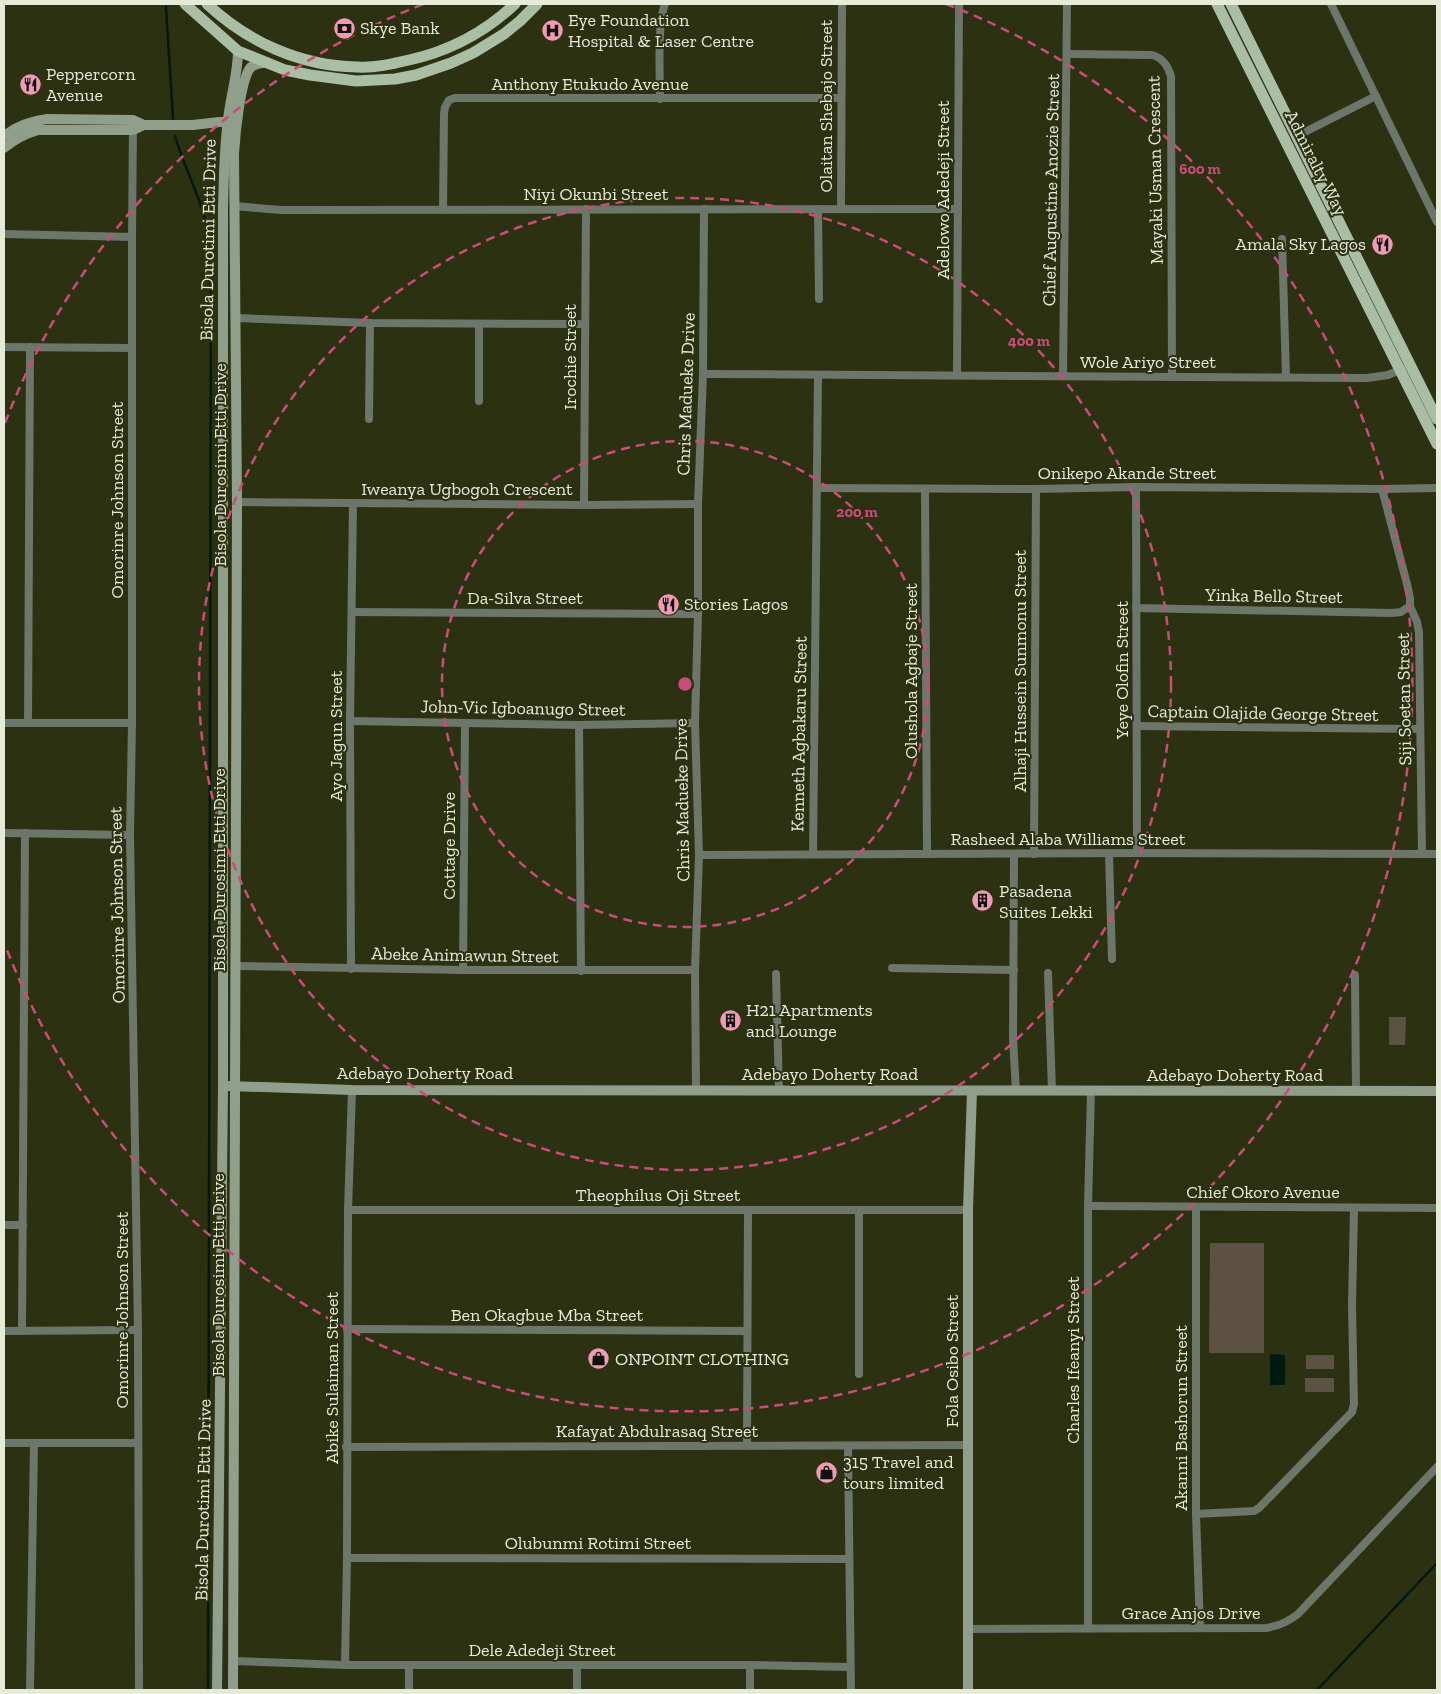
<svg xmlns="http://www.w3.org/2000/svg" width="1441" height="1694" font-family="'Zilla Slab',serif">
<style>
.green{fill:#5d5143}
.water{fill:#001a0f}
.lines{fill:none;stroke-linecap:round;stroke-linejoin:round}
.stream{stroke:#001a0f;stroke-width:2.5}
.street{stroke:#6c766a;stroke-width:8}
.secondary{stroke:#8f9f8b;stroke-width:10}
.primary{stroke:#aabea5;stroke-width:11}
.ring{fill:none;stroke:#cb4c7a;stroke-width:2.5;stroke-dasharray:9 6}
.labels{text-anchor:middle;stroke-width:4;stroke-linejoin:round;paint-order:stroke}
.poi-label{font-size:18px;fill:#e6ead8;stroke:#2c3112;text-anchor:start}
.street-label{font-size:18px;fill:#e6ead8;stroke:#2c3112}
.centre{fill:#cb4c7a;stroke:#2c3112;stroke-width:2.5}
.ring-label{font-size:15px;text-anchor:middle;font-weight:bold;fill:#cb4c7a;stroke:#2c3112;stroke-width:4;stroke-linejoin:round;paint-order:stroke}
</style>
<rect width="100%" height="100%" fill="#2c3112"/>
<!-- green -->
<g class="green">
<path d="M1389,1017H1406L1405,1045H1389Z"/>
<path d="M1210,1243H1264V1353H1209Z"/>
<rect x="1306" y="1355" width="28" height="14"/>
<rect x="1305" y="1378" width="29" height="14"/>
</g>
<!-- water -->
<path class="water" d="M1270,1354L1285,1355V1385H1270Z"/>
<g class="lines">
<!-- stream -->
<g class="stream">
<path d="M166,7L173,119"/>
<path d="M175,136C186,174 209,212 211,251L208,1690"/>
<path d="M1317,1690L1437,1563"/>
</g>
<!-- street -->
<g class="street">
<path d="M1331,4L1437,222"/>
<path d="M1068,54L1152,55C1163,58 1167,65 1171,76L1172,377"/>
<path d="M660,99C660,75 657,24 665,4"/>
<path d="M133,125L132,237V723L130,835L138,1330L139,1690"/>
<path d="M1297,136L1376,96"/>
<path d="M234,206L281,210L958,209"/>
<path d="M818,209L819,299"/>
<path d="M841,209L842,4"/>
<path d="M443,210L444,114L445,107L449,100L455,98H841"/>
<path d="M4,234L132,237"/>
<path d="M1282,239L1286,377"/>
<path d="M236,318L370,323L585,324"/>
<path d="M4,347L132,348"/>
<path d="M703,374L1367,378L1388,375L1402,369"/>
<path d="M957,375L959,4"/>
<path d="M1063,376L1067,4"/>
<path d="M479,401V324"/>
<path d="M369,419L370,323"/>
<path d="M1136,487L1137,853"/>
<path d="M817,488L1036,489L1136,487L1382,489L1437,488"/>
<path d="M925,489L927,854"/>
<path d="M1382,489L1407,584L1410,598V606L1417,622L1419,632L1422,854"/>
<path d="M237,502L584,505L698,504"/>
<path d="M584,505L586,209"/>
<path d="M1136,608L1392,613L1401,612L1410,606"/>
<path d="M352,612L698,614"/>
<path d="M350,721L579,725L695,723"/>
<path d="M4,723H132"/>
<path d="M28,723L30,347"/>
<path d="M579,725L581,971"/>
<path d="M1137,726L1419,729"/>
<path d="M4,833L130,835"/>
<path d="M813,854L818,375"/>
<path d="M1014,854L1013,1038L1016,1091"/>
<path d="M1034,854L1036,489"/>
<path d="M1109,854L1112,959"/>
<path d="M699,855L1137,853L1437,854"/>
<path d="M235,966L463,970H695"/>
<path d="M892,968L1014,970"/>
<path d="M351,969L350,721L353,503"/>
<path d="M463,970L465,723"/>
<path d="M1048,973L1052,1091"/>
<path d="M776,974L779,1091"/>
<path d="M1355,975L1356,1091"/>
<path d="M696,1090L695,970L699,855L695,723L698,614V504L703,374L704,209"/>
<path d="M1088,1206L1437,1208"/>
<path d="M1196,1207V1514L1200,1628"/>
<path d="M348,1210H968"/>
<path d="M4,1225H23"/>
<path d="M347,1329L747,1331"/>
<path d="M4,1331L138,1330"/>
<path d="M22,1331L25,833"/>
<path d="M859,1374V1210"/>
<path d="M4,1443H137"/>
<path d="M747,1446L748,1210"/>
<path d="M848,1446L851,1690"/>
<path d="M346,1447L968,1445"/>
<path d="M1196,1514L1254,1511L1259,1508L1352,1412L1354,1404L1352,1306L1354,1208"/>
<path d="M347,1558L849,1559"/>
<path d="M1088,1628V1206L1091,1091"/>
<path d="M968,1629L1266,1628C1279,1626 1288,1622 1298,1614L1437,1467"/>
<path d="M234,1661L345,1665H750L850,1667"/>
<path d="M345,1665L347,1558L348,1210L352,1090"/>
<path d="M409,1665V1690"/>
<path d="M577,1665V1690"/>
<path d="M30,1690L34,1443"/>
<path d="M750,1690V1665"/>
</g>
<!-- secondary -->
<g class="secondary">
<path d="M4,136C17,126 30,121 47,119L133,120L144,125H193L219,122H233"/>
<path d="M4,148C15,139 24,134 38,130H133L144,125"/>
<path d="M229,1086L352,1090L1437,1091"/>
<path d="M217,1690L223,1086V208C224,176 224,144 229,112C232,91 238,72 238,51"/>
<path d="M233,1690L237,502L234,154C235,137 240,79 251,67C255,64 261,63 266,62"/>
<path d="M968,1690V1210L972,1091"/>
</g>
<!-- primary -->
<g class="primary">
<path d="M185,4L238,51L285,70L310,75L356,81L395,79L416,75L451,63L473,53L504,34L520,21L537,4"/>
<path d="M207,4C248,42 300,66 357,67C375,68 392,64 409,60C450,51 485,32 515,4"/>
<path d="M1217,4L1437,444"/>
<path d="M1231,4L1437,419"/>
</g>
</g>
<!-- distance rings -->
<g class="ring">
<circle cx="685" cy="684" r="243"/>
<circle cx="685" cy="684" r="486"/>
<path d="M5 423A728 728 0 0 1 424 4M946 4A728 728 0 1 1 5 945"/>
</g>
<!-- icons -->
<defs>
<symbol id="bank-disc" viewBox="-11 -11 22 22"><circle r="9.5" fill="#f09ab5" stroke="#2c3112"/><path d="M-6-4H6V4H-6ZM0-2.3a2.3 2.3 0 1 0 0 4.6a2.3 2.3 0 1 0 0-4.6Z" fill="#111"/></symbol>
<symbol id="hospital-disc" viewBox="-11 -11 22 22"><circle r="9.5" fill="#f09ab5" stroke="#2c3112"/><path d="M-5-5h3v3.5h4V-5h3V5h-3V1.5h-4V5h-3Z" fill="#111"/></symbol>
<symbol id="restaurant-disc" viewBox="-11 -11 22 22"><circle r="9.5" fill="#f09ab5" stroke="#2c3112"/><path d="M-5-6h1v4h1v-4h1v4h1v-4h1v5L-1.5 .5V6h-2V.5L-5-1ZM5-6V6H3V1.5H1.5Q1.5-4 5-6Z" fill="#111"/></symbol>
<symbol id="building-disc" viewBox="-11 -11 22 22"><circle r="9.5" fill="#f09ab5" stroke="#2c3112"/><path d="M-4-6H4V6H1V3H-1V6H-4ZM-2.5-4.3h1.7v1.8h-1.7ZM.8-4.3h1.7v1.8H.8ZM-2.5-1h1.7V.8h-1.7ZM.8-1h1.7V.8H.8Z" fill="#111"/></symbol>
<symbol id="shop-disc" viewBox="-11 -11 22 22"><circle r="9.5" fill="#f09ab5" stroke="#2c3112"/><path d="M-5-2.5h2.3a2.7 3.5 0 0 1 5.4 0H5L5.5 6h-11ZM-1.5-2.5h3a1.5 2.3 0 0 0-3 0Z" fill="#111"/></symbol>
</defs>
<g fill-rule="evenodd">
<use href="#bank-disc" x="332" y="16" width="25" height="25"/>
<use href="#hospital-disc" x="540" y="18" width="25" height="25"/>
<use href="#restaurant-disc" x="18" y="72" width="25" height="25"/>
<use href="#restaurant-disc" x="1370" y="232" width="25" height="25"/>
<use href="#restaurant-disc" x="656" y="592" width="25" height="25"/>
<use href="#building-disc" x="970" y="888" width="25" height="25"/>
<use href="#building-disc" x="718" y="1008" width="25" height="25"/>
<use href="#shop-disc" x="586" y="1346" width="25" height="25"/>
<use href="#shop-disc" x="814" y="1460" width="25" height="25"/>
</g>
<g class="labels">
<!-- poi labels -->
<g class="poi-label">
<text x="568" y="26">Eye Foundation<tspan x="568" dy="21">Hospital &amp; Laser Centre</tspan></text>
<text x="360" y="34">Skye Bank</text>
<text x="46" y="80">Peppercorn<tspan x="46" dy="21">Avenue</tspan></text>
<text x="1366" y="250" text-anchor="end">Amala Sky Lagos</text>
<text x="684" y="610">Stories Lagos</text>
<text x="999" y="897">Pasadena<tspan x="999" dy="21">Suites Lekki</tspan></text>
<text x="746" y="1016">H21 Apartments<tspan x="746" dy="21">and Lounge</tspan></text>
<text x="615" y="1365">ONPOINT CLOTHING</text>
<text x="843" y="1468">315 Travel and<tspan x="843" dy="21">tours limited</tspan></text>
</g>
<!-- street labels -->
<g class="street-label">
<text x="590" y="90">Anthony Etukudo Avenue</text>
<text transform="translate(826 106) rotate(-90)" y="6">Olaitan Shebajo Street</text>
<text transform="translate(1316 163) rotate(63)" y="6">Admiralty Way</text>
<text transform="translate(1155 170) rotate(-91)" y="6">Mayaki Usman Crescent</text>
<text transform="translate(943 190) rotate(-90)" y="6">Adelowo Adedeji Street</text>
<text transform="translate(1051 190) rotate(-89)" y="6">Chief Augustine Anozie Street</text>
<text x="596" y="200">Niyi Okunbi Street</text>
<text transform="translate(208 240) rotate(-89)" y="6">Bisola Durotimi Etti Drive</text>
<text transform="translate(570 357) rotate(-90)" y="6">Irochie Street</text>
<text x="1148" y="368">Wole Ariyo Street</text>
<text transform="translate(686 394) rotate(-88)" y="6">Chris Madueke Drive</text>
<text transform="translate(220 465) rotate(-90)" y="6">Bisola Durosimi Etti Drive</text>
<text x="1127" y="479">Onikepo Akande Street</text>
<text x="467" y="495">Iweanya Ugbogoh Crescent</text>
<text transform="translate(117 500) rotate(-90)" y="6">Omorinre Johnson Street</text>
<text transform="translate(1274 596) rotate(1)" y="6">Yinka Bello Street</text>
<text x="525" y="604">Da-Silva Street</text>
<text transform="translate(1122 670) rotate(-90)" y="6">Yeye Olofin Street</text>
<text transform="translate(911 671) rotate(-90)" y="6">Olushola Agbaje Street</text>
<text transform="translate(1020 671) rotate(-90)" y="6">Alhaji Hussein Sunmonu Street</text>
<text transform="translate(1404 699) rotate(-91)" y="6">Siji Soetan Street</text>
<text transform="translate(523 708) rotate(1)" y="6">John-Vic Igboanugo Street</text>
<text transform="translate(1263 713) rotate(1)" y="6">Captain Olajide George Street</text>
<text transform="translate(799 734) rotate(-89)" y="6">Kenneth Agbakaru Street</text>
<text transform="translate(336 736) rotate(-90)" y="6">Ayo Jagun Street</text>
<text transform="translate(682 800) rotate(-91)" y="6">Chris Madueke Drive</text>
<text x="1068" y="845">Rasheed Alaba Williams Street</text>
<text transform="translate(449 846) rotate(-90)" y="6">Cottage Drive</text>
<text transform="translate(219 870) rotate(-90)" y="6">Bisola Durosimi Etti Drive</text>
<text transform="translate(117 905) rotate(-91)" y="6">Omorinre Johnson Street</text>
<text transform="translate(465 955) rotate(1)" y="6">Abeke Animawun Street</text>
<text x="425" y="1079">Adebayo Doherty Road</text>
<text x="830" y="1080">Adebayo Doherty Road</text>
<text x="1235" y="1081">Adebayo Doherty Road</text>
<text x="1263" y="1198">Chief Okoro Avenue</text>
<text x="658" y="1201">Theophilus Oji Street</text>
<text transform="translate(218 1275) rotate(-90)" y="6">Bisola Durosimi Etti Drive</text>
<text transform="translate(122 1310) rotate(-90)" y="6">Omorinre Johnson Street</text>
<text x="547" y="1321">Ben Okagbue Mba Street</text>
<text transform="translate(1073 1360) rotate(-90)" y="6">Charles Ifeanyi Street</text>
<text transform="translate(952 1361) rotate(-90)" y="6">Fola Osibo Street</text>
<text transform="translate(332 1378) rotate(-90)" y="6">Abike Sulaiman Street</text>
<text transform="translate(1181 1418) rotate(-90)" y="6">Akanni Bashorun Street</text>
<text x="657" y="1437">Kafayat Abdulrasaq Street</text>
<text transform="translate(203 1500) rotate(-89)" y="6">Bisola Durotimi Etti Drive</text>
<text x="598" y="1549">Olubunmi Rotimi Street</text>
<text x="1191" y="1619">Grace Anjos Drive</text>
<text x="542" y="1656">Dele Adedeji Street</text>
</g>
</g>
<circle cx="685" cy="684" r="8" class="centre"/>
<g class="ring-label">
<text x="1200" y="174">600 m</text>
<text x="1029" y="346">400 m</text>
<text x="857" y="517">200 m</text>
</g>
<!-- border -->
<rect width="1441" height="1694" fill="none" stroke="#e6ead8" stroke-width="10"/>
</svg>
